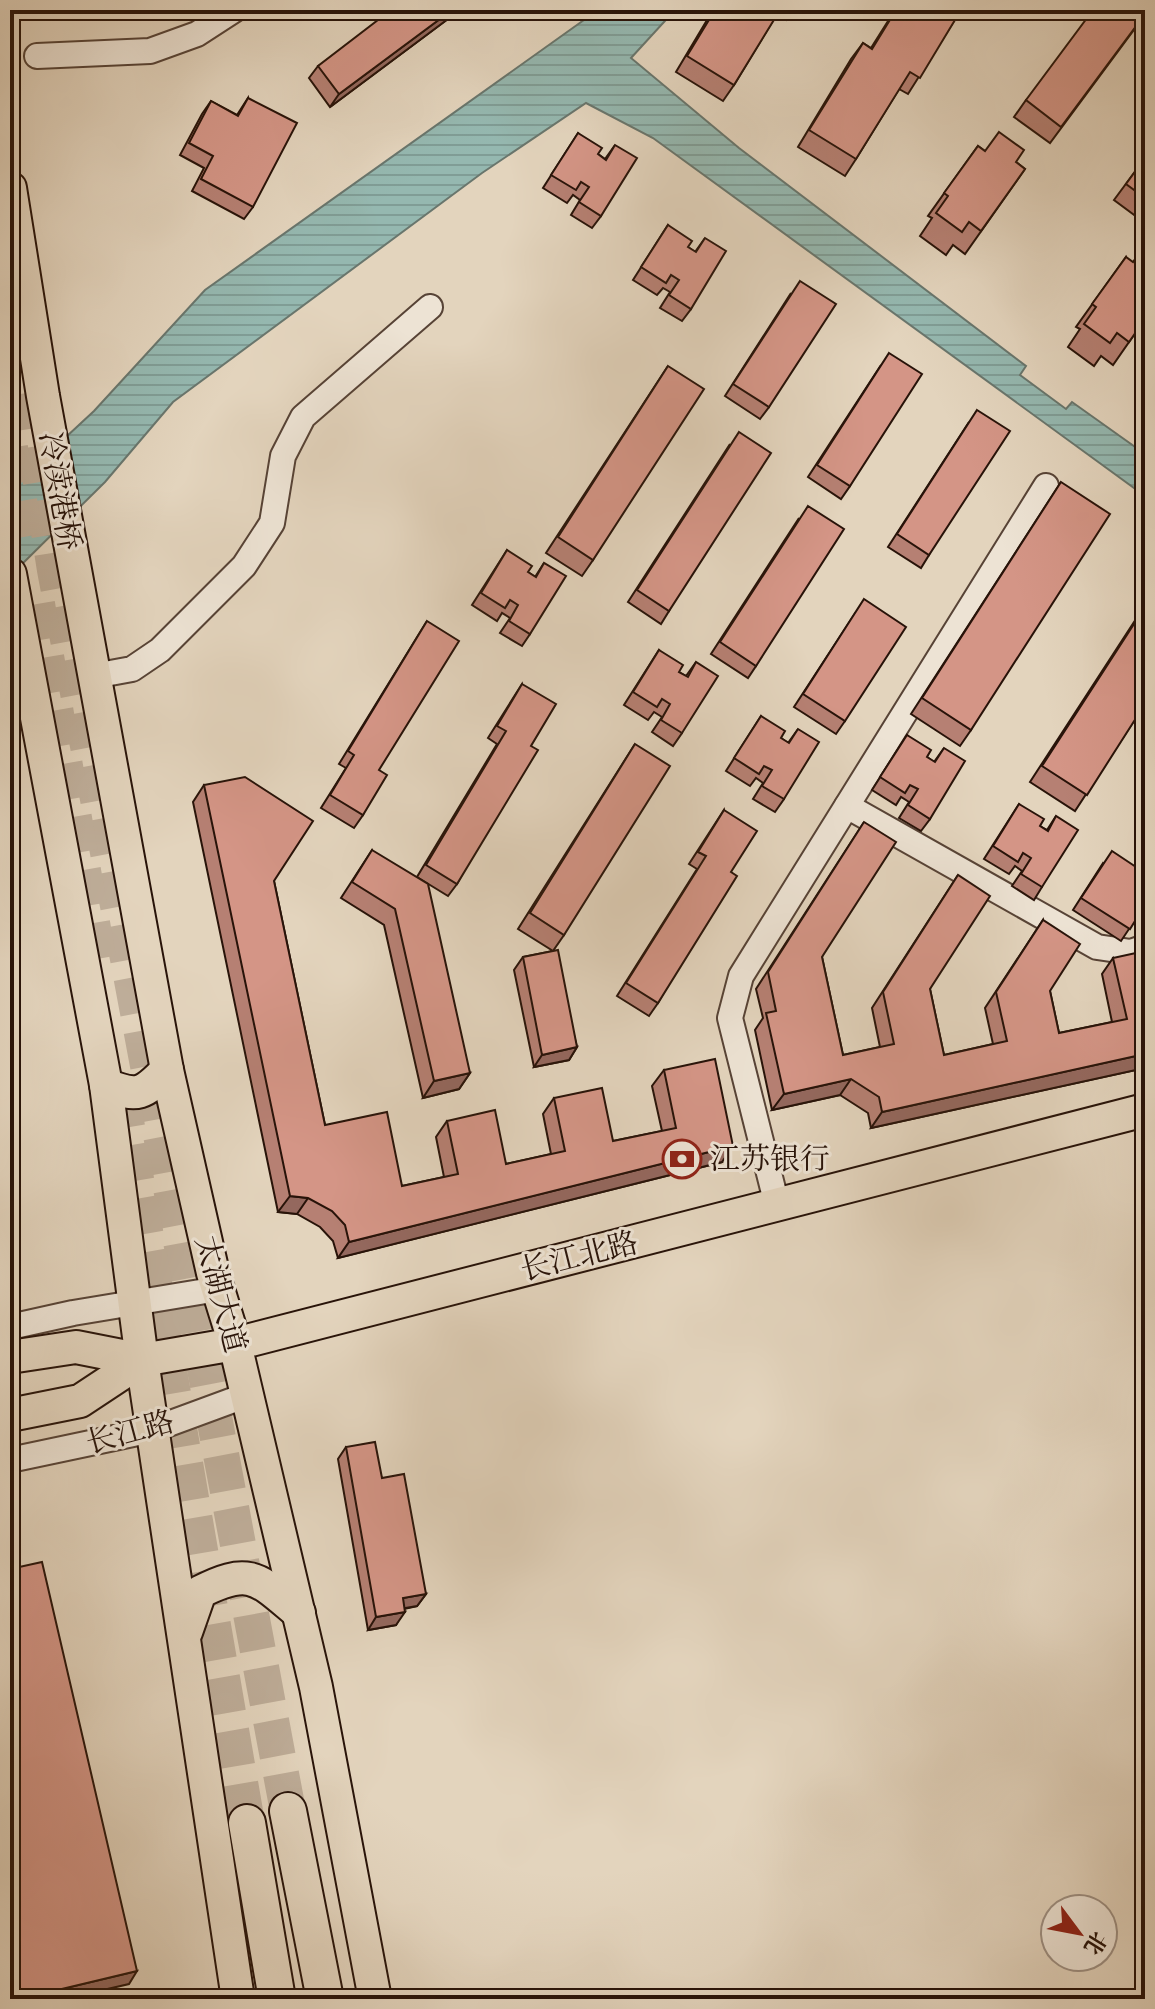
<svg xmlns="http://www.w3.org/2000/svg" width="1155" height="2009" font-family="'Libre Bodoni','Noto Serif SC',serif">
<style>
.water{fill:url(#water-rules);stroke:#69766d;stroke-width:2}
.lines{fill:none;stroke-linecap:round;stroke-linejoin:round}
.highway-tunnel{stroke:#bead99;stroke-width:36;stroke-dasharray:36 18;stroke-linecap:butt}
.minor-casing{stroke:#574336;stroke-width:28}
.major-casing{stroke:#281309;stroke-width:36}
.highway-casing{stroke:#281309;stroke-width:40}
.minor{stroke:#ede3d4;stroke-width:24}
.major{stroke:#e3d4bd;stroke-width:32}
.highway{stroke:#e3d4bd;stroke-width:36}
.wall{fill:#b68073;stroke:#281309;stroke-width:2}
.shaded-wall{fill:#94685e;stroke:#281309;stroke-width:2}
.building{fill:#d49586;stroke:#281309;stroke-width:2}
.labels{text-anchor:middle;stroke-width:6;stroke-linejoin:round;paint-order:stroke}
.street-label{font-size:30px;fill:#281309;stroke:#ede3d4}
.poi-label{font-size:30px;fill:#281309;stroke:#ede3d4;text-anchor:start}
</style>
<defs>
<pattern id="water-rules" width="6" height="5" patternUnits="userSpaceOnUse" patternTransform="scale(2)"><rect width="6" height="5" fill="#95b8b0"/><path d="M0 2.5h6" fill="none" stroke="#809d96"/></pattern>
</defs>
<rect width="100%" height="100%" fill="#e3d4bd"/>
<filter id="stains"><feTurbulence type="fractalNoise" baseFrequency=".0025" numOctaves="4"/><feColorMatrix values="0 0 0 0 .2 0 0 0 0 .09 0 0 0 0 .02 0 0 0 .5 -.17"/></filter>
<radialGradient id="worn" r=".72"><stop offset=".6" stop-color="#630" stop-opacity="0"/><stop offset="1" stop-color="#630" stop-opacity=".3"/></radialGradient>
<!-- water -->
<path class="water" d="M598,10H675L631,58L739,148L1026,366L1020,375L1066,409L1072,402L1145,454V496L653,138L586,103L482,173L173,402L105,482L10,576V489L94,411L205,290Z"/>
<g class="lines">
<!-- highway-tunnel -->
<g class="highway-tunnel">
<path d="M27,393L55,570L288,1811"/>
<path d="M10,448L26,541"/>
<path d="M37,604L101,975"/>
<path d="M121,1092L247,1823"/>
</g>
<defs>
<g id="minor">
<path d="M37,56L150,51L197,34L234,10"/>
<path d="M94,676L132,669L160,650L244,566L272,523L283,456L303,417L430,307"/>
<path d="M847,806L1097,947L1131,952L1145,947"/>
<path d="M777,1205L730,1018L741,976L1046,486"/>
<path d="M10,1327L73,1313L218,1289"/>
<path d="M10,1460L152,1430L247,1395"/>
</g>
<g id="major">
<path d="M10,188L43,396L167,1070L213,1273L235,1344L316,1687L375,1999"/>
<path d="M10,574L106,1085L142,1360L238,1999"/>
<path d="M106,1085C139,1098 143,1094 167,1070"/>
<path d="M10,1357L76,1347L142,1360L235,1344L1145,1110"/>
<path d="M10,1415L80,1401L142,1360"/>
<path d="M186,1632L200,1592C251,1566 258,1579 299,1613"/>
</g>
<g id="highway">
<path d="M288,1811L325,1999"/>
<path d="M247,1823L277,1999"/>
</g>
</defs>
<!-- minor casing -->
<use href="#minor" class="minor-casing"/>
<!-- major casing -->
<use href="#major" class="major-casing"/>
<!-- highway casing -->
<use href="#highway" class="highway-casing"/>
<!-- minor -->
<use href="#minor" class="minor"/>
<!-- major -->
<use href="#major" class="major"/>
<!-- highway -->
<use href="#highway" class="highway"/>
</g>
<!-- wall -->
<g class="wall">
<path d="M460,10L330,107L309,78L318,66Z"/>
<path d="M713,10H793L786,20L777,14L734,85L723,101L676,72Z"/>
<path d="M895,10H961L908,94L899,89L856,159L845,176L798,147L851,59L863,43L871,48Z"/>
<path d="M966,10H978L974,15Z"/>
<path d="M1145,15L1050,143L1014,117L1026,100Z"/>
<path d="M248,98L253,207L244,219L192,191L204,168L180,155L202,114L211,101L237,115Z"/>
<path d="M578,133L598,154L605,159L615,145L601,216L592,228L571,215L580,200L573,195L567,203L543,188Z"/>
<path d="M978,146L985,151L1016,162L1025,169L965,254L953,245L946,255L920,236L932,218L928,216Z"/>
<path d="M1145,158V223L1114,200Z"/>
<path d="M668,225L688,247L695,252L705,238L691,309L682,321L660,308L670,292L663,288L657,295L633,280Z"/>
<path d="M1126,257L1145,319L1113,365L1101,356L1094,366L1068,347L1080,329L1076,327Z"/>
<path d="M791,293L769,407L760,419L725,396Z"/>
<path d="M881,365L850,486L841,499L808,477Z"/>
<path d="M668,366L593,560L582,576L546,553Z"/>
<path d="M969,422L929,555L921,568L888,547Z"/>
<path d="M730,444L669,611L661,624L628,602Z"/>
<path d="M1061,482L971,730L960,746L911,714Z"/>
<path d="M799,518L756,666L748,678L711,654Z"/>
<path d="M507,550L528,572L535,577L544,563L530,634L522,646L500,633L510,618L502,613L497,621L472,605Z"/>
<path d="M1145,605V704L1075,811L1030,782Z"/>
<path d="M856,612L845,721L836,734L794,707Z"/>
<path d="M427,621L363,815L354,828L321,808L346,768L339,764Z"/>
<path d="M659,650L679,672L686,676L696,662L682,733L673,746L652,732L662,717L654,712L648,720L624,705Z"/>
<path d="M522,684L531,746L457,884L448,896L417,877L497,744L488,738Z"/>
<path d="M761,716L781,738L788,743L798,729L784,799L775,812L753,799L763,783L756,778L750,786L726,771Z"/>
<path d="M907,735L927,757L934,762L944,748L930,819L921,831L899,818L909,802L901,797L896,805L872,790Z"/>
<path d="M635,744L564,935L553,951L577,1047L569,1060L534,1067L514,970L523,957L553,951L518,929Z"/>
<path d="M204,785L274,881L325,1125L402,1186L444,1177L436,1137L447,1121L506,1164L551,1154L543,1114L554,1098L613,1141L662,1131L652,1086L664,1070L722,1162L338,1258L333,1241L320,1227L297,1214L278,1212L193,802Z"/>
<path d="M1019,804L1040,826L1047,830L1056,816L1042,887L1034,900L1012,886L1022,871L1015,866L1009,874L984,859Z"/>
<path d="M724,810L731,872L658,1003L649,1016L617,996L697,869L689,864Z"/>
<path d="M864,822L822,957L843,1055L880,1047L872,1008L958,875L930,989L944,1055L993,1044L985,1008L1043,920L1050,991L1059,1033L1112,1022L1102,974L1113,958L1145,1068L871,1128L868,1113L840,1095L772,1110L755,1030L763,1018L756,989Z"/>
<path d="M372,850L470,1073L459,1089L423,1098L384,925L341,898Z"/>
<path d="M1145,857V869L1139,866Z"/>
<path d="M1103,863L1145,905L1121,941L1073,910Z"/>
<path d="M346,1447L382,1478L426,1594L417,1606L404,1609L396,1625L368,1630L338,1459Z"/>
</g>
<!-- shaded-wall -->
<g class="shaded-wall">
<path d="M452,10H460L330,107L339,94Z"/>
<path d="M577,1047L569,1060L534,1067L542,1055Z"/>
<path d="M1145,1054V1068L871,1128L882,1112Z"/>
<path d="M470,1073L459,1089L423,1098L434,1081Z"/>
<path d="M851,1079L840,1095L772,1110L784,1094Z"/>
<path d="M733,1146L722,1162L338,1258L349,1242Z"/>
<path d="M290,1196L308,1198L297,1214L278,1212Z"/>
<path d="M426,1594L417,1606L394,1610L403,1598Z"/>
<path d="M405,1612L396,1625L368,1630L376,1617Z"/>
<path d="M137,1971L129,1984L64,1999H20Z"/>
</g>
<!-- building -->
<g class="building">
<path d="M391,10H452L339,94L318,66Z"/>
<path d="M715,10H780L734,85L687,56Z"/>
<path d="M896,10H961L920,78L910,72L856,159L809,130L863,43L872,49Z"/>
<path d="M1093,10H1145V14L1061,127L1026,100Z"/>
<path d="M248,98L297,123L253,207L201,179L213,156L189,143L211,101L238,116Z"/>
<path d="M999,132L1024,150L1016,162L1025,169L981,231L969,222L962,232L936,213L948,196L944,193L978,146L985,151Z"/>
<path d="M578,133L602,148L598,154L606,160L615,145L637,158L601,216L579,202L589,187L581,182L576,190L551,175Z"/>
<path d="M1145,158V198L1126,184Z"/>
<path d="M668,225L692,241L688,247L696,252L705,238L726,251L691,309L669,295L679,280L671,275L666,283L641,267Z"/>
<path d="M1145,245V319L1129,342L1117,333L1110,343L1084,324L1096,307L1092,304L1126,257L1133,262Z"/>
<path d="M800,281L836,304L769,407L733,384Z"/>
<path d="M889,353L922,374L850,486L817,465Z"/>
<path d="M668,366L704,389L593,560L558,537Z"/>
<path d="M977,410L1010,431L929,555L897,534Z"/>
<path d="M739,432L771,453L669,611L637,590Z"/>
<path d="M1061,482L1110,514L971,730L922,698Z"/>
<path d="M808,506L844,529L756,666L720,642Z"/>
<path d="M507,550L532,566L528,572L536,577L544,563L566,576L530,634L509,621L518,605L510,600L505,608L481,593Z"/>
<path d="M864,599L906,627L845,721L803,694Z"/>
<path d="M1145,607V704L1087,795L1042,766Z"/>
<path d="M427,621L459,641L379,770L387,775L363,815L330,795L354,755L348,751Z"/>
<path d="M659,650L683,665L679,672L688,677L696,662L718,676L682,733L661,720L670,704L662,699L657,707L633,692Z"/>
<path d="M522,684L556,704L531,746L538,750L457,884L426,865L506,731L497,726Z"/>
<path d="M761,716L785,731L781,738L789,743L798,729L819,742L784,799L762,786L772,770L764,766L759,774L734,758Z"/>
<path d="M907,735L931,750L927,757L935,762L944,748L965,761L930,819L908,805L918,789L910,785L905,793L880,777Z"/>
<path d="M635,744L670,766L564,935L530,913Z"/>
<path d="M245,777L313,821L274,881L325,1125L387,1112L402,1186L458,1174L447,1121L495,1110L506,1164L565,1151L554,1098L602,1088L613,1141L676,1128L664,1070L715,1059L733,1146L349,1242L345,1225L332,1211L308,1198L290,1196L204,785Z"/>
<path d="M1019,804L1044,819L1040,826L1048,831L1056,816L1078,830L1042,887L1021,874L1031,858L1023,853L1018,862L993,846Z"/>
<path d="M724,810L757,831L731,872L737,876L658,1003L626,983L706,856L698,852Z"/>
<path d="M864,822L896,842L822,957L843,1055L894,1044L883,992L958,875L990,896L930,989L944,1055L1007,1041L996,992L1043,920L1080,944L1050,991L1059,1033L1127,1019L1113,958L1145,951V1054L882,1112L879,1097L851,1079L784,1094L766,1013L776,1011L768,972Z"/>
<path d="M372,850L428,884L470,1073L434,1081L395,909L352,882Z"/>
<path d="M1112,851L1145,873V905L1130,929L1081,898Z"/>
<path d="M558,950L577,1047L542,1055L523,957Z"/>
<path d="M10,1138L19,1143L10,1157Z"/>
<path d="M375,1442L382,1478L404,1474L426,1594L403,1598L405,1612L376,1617L346,1447Z"/>
<path d="M42,1562L137,1971L20,1999H10V1569Z"/>
</g>
<!-- icons -->
<defs>
<symbol id="bank-ring" viewBox="-11 -11 22 22"><circle r="9.5" fill="#ede3d4" stroke="#8f2418" stroke-width="1.5"/><path d="M-6-4H6V4H-6ZM0-2.3a2.3 2.3 0 1 0 0 4.6a2.3 2.3 0 1 0 0-4.6Z" fill="#8f2418"/></symbol>
</defs>
<g fill-rule="evenodd">
<use href="#bank-ring" x="660" y="1137" width="44" height="44"/>
</g>
<g class="labels">
<!-- street labels -->
<g class="street-label">
<text transform="translate(60 491) rotate(80)" y="10">冷渎港桥</text>
<text transform="translate(579 1256) rotate(-14)" y="10">长江北路</text>
<text transform="translate(221 1294) rotate(75)" y="10">太湖大道</text>
<text transform="translate(130 1432) rotate(-15)" y="10">长江路</text>
</g>
<!-- poi labels -->
<g class="poi-label">
<text x="710" y="1169">江苏银行</text>
</g>
</g>
<!-- margin -->
<rect width="1155" height="2009" fill="none" stroke="#e3d4bd" stroke-width="40"/>
<rect x="12" y="12" width="1131" height="1985" fill="none" stroke="#281309" stroke-width="4"/>
<rect x="20" y="20" width="1115" height="1969" fill="none" stroke="#281309" stroke-width="2"/>
<!-- north arrow -->
<g transform="translate(1079 1933) rotate(122)"><circle r="38" fill="#ede3d4" stroke="#9e9083" stroke-width="2"/>
<path d="M0-6L14 30L0 20L-14 30Z" fill="#8f2418"/>
<text y="-12" font-size="22" font-weight="bold" text-anchor="middle" fill="#281309">北</text>
</g>
<rect width="100%" height="100%" filter="url(#stains)"/>
<rect width="100%" height="100%" fill="url(#worn)"/>
</svg>
